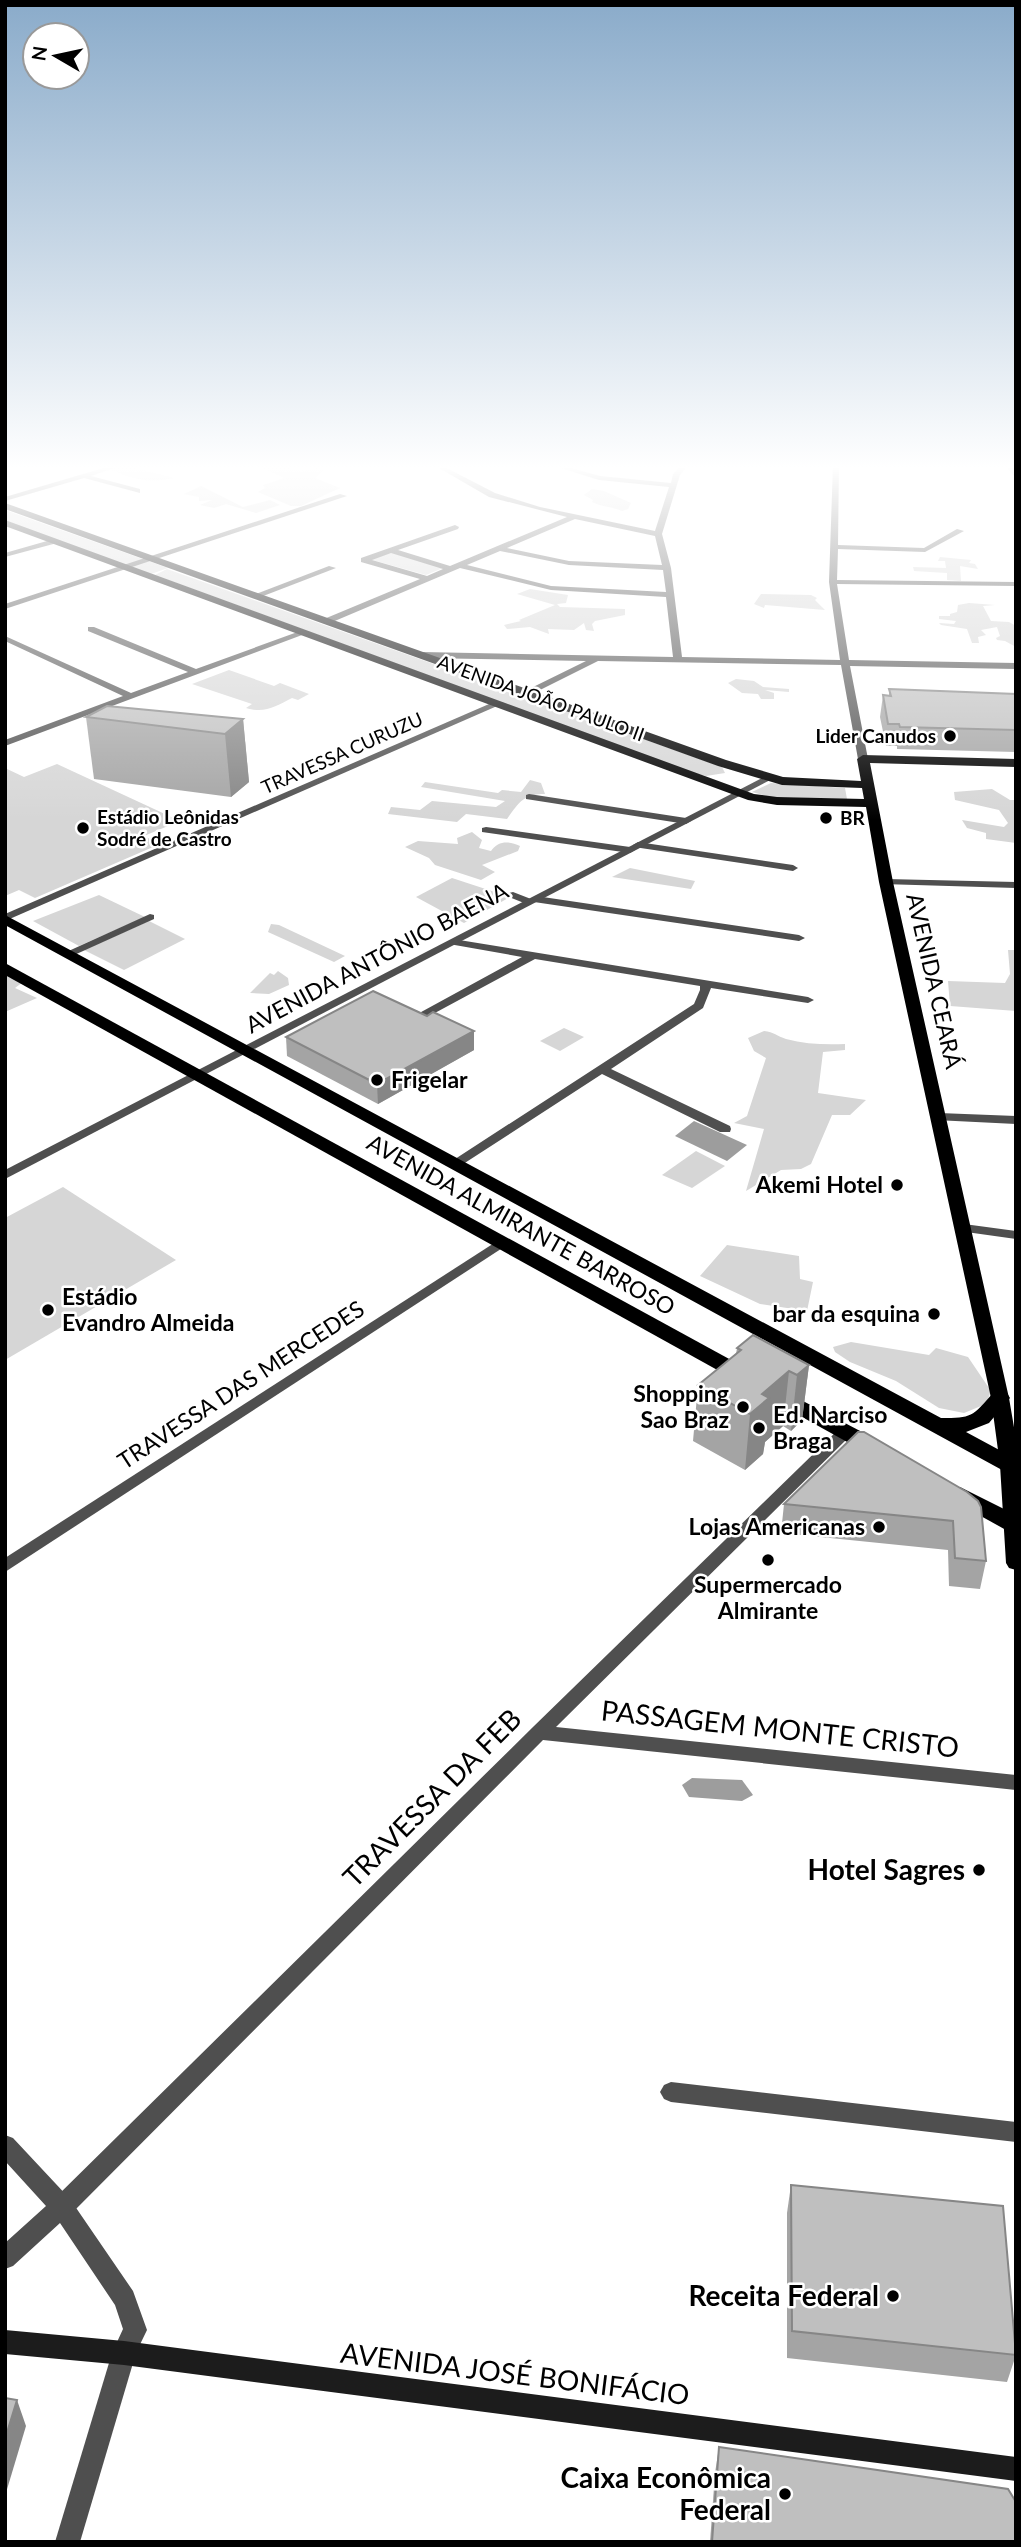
<svg xmlns="http://www.w3.org/2000/svg" width="1021" height="2547" font-family="Lato,sans-serif">
<style>
.green{fill:#d6d6d6}
.water{fill:#9d9d9d}
.lines{fill:none;stroke-linecap:round;stroke-linejoin:round}
.minor{fill:#4f4f4f;fill-rule:evenodd}
.tertiary{fill:#4f4f4f;fill-rule:evenodd}
.secondary{fill:#1c1c1c;fill-rule:evenodd}
.primary{fill:#000;fill-rule:evenodd}
.trunk{fill:#000;fill-rule:evenodd}
.wall{fill:#a4a4a4}
.shaded-wall{fill:#868686}
.building{fill:#bfbfbf;stroke:#868686;stroke-width:2}
.poi-dot{fill:#000;stroke:#fff;stroke-width:2.5}
.labels{text-anchor:middle;stroke-width:5;stroke-linejoin:round;paint-order:stroke}
.far-street-label{font-size:19px;fill:#000;stroke:#fff}
.far-poi-label{font-size:19px;font-weight:bold;fill:#000;stroke:#fff;text-anchor:start}
.street-label{font-size:23px;fill:#000;stroke:#fff}
.poi-label{font-size:23px;font-weight:bold;fill:#000;stroke:#fff;text-anchor:end}
.near-street-label{font-size:28px;fill:#000;stroke:#fff}
.near-poi-label{font-size:28px;font-weight:bold;fill:#000;stroke:#fff;text-anchor:end}
</style>
<rect width="100%" height="100%" fill="#fff"/>
<!-- green -->
<g class="green">
<path d="M233,464H273L303,471L316,468L323,471L315,478L340,488L301,506H291L258,492L265,488L263,485L285,478L253,464L237,467L231,466Z"/>
<path d="M122,465L174,478C149,483 134,480 110,469Z"/>
<path d="M201,486L243,507L270,500L280,505L256,513L226,504L214,508L200,505L212,500L199,501V497L184,494Z"/>
<path d="M592,489L604,491L631,503L628,509L622,511C613,507 602,507 592,502L593,500L584,495Z"/>
<path d="M5,510L168,568L151,574L5,521Z"/>
<path d="M389,552L443,568L426,575L369,559Z"/>
<path d="M940,557L971,560L969,563L975,564L978,569L960,566L961,581L947,580V573L914,571L913,567L946,568L945,561H938Z"/>
<path d="M167,569L722,767L725,773L706,776L694,773L155,575Z"/>
<path d="M530,589L568,595L566,603L557,604L560,607L625,609V615L595,621L592,624L594,631L586,630L584,623L574,630L548,629L549,634L530,627L507,629L504,625L521,621L519,620L555,605L517,594Z"/>
<path d="M761,594L811,595L817,598L815,600L825,610L765,605L764,608L754,604Z"/>
<path d="M969,603L995,605L983,606L991,621L1009,622L1016,626V647L1005,641L997,640L996,638L1000,636L997,627L981,630L986,635L978,637L979,643H972L967,629L941,625L939,623L954,624L956,621L939,619V616H950V614L957,612L958,605Z"/>
<path d="M229,670L274,686L280,683L309,694L298,700L292,698C276,706 265,714 246,708L252,704L192,684Z"/>
<path d="M736,679L754,681L763,687L789,689V692L765,690L774,693V699H761L758,694L742,693L728,683Z"/>
<path d="M57,764L180,821L144,836L160,844L35,898L19,890L5,896V768L24,777Z"/>
<path d="M530,780L541,783L545,794C524,794 519,802 507,819L466,814L457,822L388,814L391,807L420,810L432,801L496,807L505,801L421,787L425,782L498,793L502,790L521,792Z"/>
<path d="M771,783L845,788L847,799L770,797L752,792Z"/>
<path d="M992,789L1010,800H1016V843L986,839V833L967,828L962,820L1004,827L1008,823L999,810L955,800L954,792Z"/>
<path d="M472,832L482,840L479,848L491,851C498,840 510,841 520,846L518,851L482,865L495,872L481,880L435,865L429,858L405,847L418,841L458,844L457,838Z"/>
<path d="M630,868L695,881L691,889L612,877Z"/>
<path d="M452,878L510,897L464,923L416,897Z"/>
<path d="M99,895L145,917L79,946L33,921Z"/>
<path d="M149,921L185,939L124,970L84,950Z"/>
<path d="M271,924L279,925L345,956L334,962L268,932Z"/>
<path d="M1008,950H1016V1011L950,1006L948,981L1005,983L1010,974Z"/>
<path d="M278,971L288,978L289,985L269,994L250,993L270,973L274,975Z"/>
<path d="M5,974L23,982L15,988L37,998L5,1012Z"/>
<path d="M564,1028L584,1037L560,1051L540,1041Z"/>
<path d="M764,1031C774,1032 777,1036 786,1039C805,1044 825,1045 845,1044V1050L823,1052L818,1093L866,1100L850,1115H832L811,1164L801,1169L781,1170L746,1191L764,1129L734,1123L747,1116L766,1058L754,1051L748,1038Z"/>
<path d="M696,1151L725,1166L692,1188L662,1175Z"/>
<path d="M63,1187L176,1260L5,1360V1218Z"/>
<path d="M727,1245L799,1256L800,1279L813,1282L807,1311L760,1304L700,1276Z"/>
<path d="M851,1342L929,1355L936,1348L968,1357L991,1391L986,1404L964,1413L939,1408L896,1381L850,1362L835,1352L833,1347Z"/>
</g>
<!-- water -->
<g class="water">
<path d="M694,1121L747,1145L727,1161L675,1136Z"/>
<path d="M692,1778L742,1780L753,1795L742,1801L689,1797L682,1785Z"/>
</g>
<g class="lines">
<!-- minor -->
<g class="minor">
<path d="M117,464H126L91,476L140,489V493L84,478L5,501V497Z"/>
<path d="M432,464H439L495,493L540,507L655,531L669,487L599,480L548,464H557L600,476L671,483L673,474L683,464H689L680,475L662,534L671,568L682,657L840,660L829,582L833,464H839L838,545L924,548L957,529L964,531L925,552L838,549L837,580L1016,582V586L837,584L849,660L1016,663V669L850,666L868,759L863,762L858,759L841,665L598,661L528,696L525,695V691L586,661L422,658L418,655L422,652L673,657L666,597L551,590L460,568L330,623H324V619L420,579L361,562V558L455,525L459,527L458,529L398,550L450,566L567,517L489,497ZM575,519L655,536L662,565L569,561L507,548ZM500,551L569,565L663,570L666,592L551,586L467,565ZM391,553L443,569L427,576L372,560Z"/>
<path d="M54,539H57V543L5,557V553Z"/>
<path d="M329,566L336,568L258,598L251,596Z"/>
<path d="M88,627H94L196,669L303,630L310,632L5,746V740L123,696L5,641V636L131,693L188,672L88,631Z"/>
<path d="M496,701L504,703L5,921V914Z"/>
<path d="M529,794L686,818L691,821L686,824L526,799V795Z"/>
<path d="M486,827L630,847L635,850L630,853L482,832V828Z"/>
<path d="M638,842L793,865L798,868L793,871L634,847L633,845Z"/>
<path d="M513,892L531,899L536,896L799,935L805,938L799,941L534,902L529,905L509,897V893Z"/>
<path d="M150,914L154,915V919L72,956H64L62,954Z"/>
<path d="M453,939L808,997L814,1000L808,1003L711,988L703,1008L611,1069L730,1126L731,1129L730,1132H720L602,1074L457,1168L450,1164L452,1161L694,1004L700,990V986L535,959L420,1021H412V1017L522,957L449,944L447,942Z"/>
<path d="M939,1113L1016,1116V1124L935,1120L933,1117Z"/>
<path d="M964,1224L1016,1231V1239L959,1231L957,1228L959,1225Z"/>
<path d="M502,1238L507,1239L509,1242L507,1245L5,1572V1558Z"/>
<path d="M845,1427L850,1428L853,1432L850,1436L556,1727L1016,1775V1790L543,1740L70,2215L62,2218L54,2215L51,2207L54,2199L533,1727L840,1428Z"/>
<path d="M671,2082L1016,2122V2142L671,2102L664,2099L660,2092L664,2085Z"/>
<path d="M124,2341L132,2345L136,2353L80,2542H55L112,2353L116,2345Z"/>
</g>
<!-- tertiary -->
<g class="tertiary">
<path d="M1003,464H1009L1016,471V478Z"/>
<path d="M340,494L347,496L5,609V604Z"/>
<path d="M766,776L774,778L5,1179V1170Z"/>
<path d="M886,879L1016,882V888L882,884L881,882Z"/>
<path d="M5,2135L13,2138L70,2199L133,2291L147,2330L132,2361L124,2365L116,2361L112,2353L123,2329L115,2305L60,2223L13,2266L5,2269V2243L46,2206L5,2161Z"/>
</g>
<!-- secondary -->
<path class="secondary" d="M5,2330L124,2341L1016,2457V2481L124,2365L5,2354Z"/>
<!-- primary -->
<path class="primary" d="M5,503L726,760L783,777L861,781L857,759L863,755L1016,759V767L870,763L893,882L1009,1398L1016,1439V1570L1009,1568L1006,1563L1000,1465L991,1398L879,882L866,807L777,805L748,800L5,526V520L754,794L777,797L864,799L862,788L782,785L718,766L5,509Z"/>
<!-- trunk -->
<g class="trunk">
<path d="M5,915L941,1418C972,1418 972,1417 993,1393H1007L1010,1398L989,1423L966,1432L1016,1459V1471L1002,1470L5,925Z"/>
<path d="M5,963L753,1372L756,1377L753,1382H739L5,975Z"/>
<path d="M782,1390L883,1443L886,1448L883,1453L875,1455L867,1453L775,1402L772,1397L775,1392Z"/>
<path d="M960,1487L1016,1515V1531L1006,1530L952,1500L949,1495L952,1490Z"/>
</g>
</g>
<!-- wall -->
<g class="wall">
<path d="M889,689L1016,694V752L897,749V746H886L880,717L883,695H889Z"/>
<path d="M86,717L243,719L249,782L231,797L94,779Z"/>
<path d="M427,1016L474,1031V1050L378,1104L287,1056L286,1037Z"/>
<path d="M737,1348L809,1365L802,1420L791,1431L783,1426L765,1442L763,1454L745,1470L693,1441L698,1385L736,1354Z"/>
<path d="M967,1492L986,1561L980,1589L949,1586L948,1550L781,1533L784,1504Z"/>
<path d="M791,2185L1016,2355L1007,2382L787,2358V2213Z"/>
<path d="M719,2447L1016,2542H710L715,2473Z"/>
</g>
<!-- shaded-wall -->
<g class="shaded-wall">
<path d="M243,719L249,782L231,797L225,734Z"/>
<path d="M474,1031V1050L378,1104L377,1084Z"/>
<path d="M809,1365L802,1420L791,1431L797,1375Z"/>
<path d="M789,1371L783,1426L765,1442L763,1454L745,1470L750,1414L762,1394Z"/>
<path d="M17,2400L26,2426L5,2496V2439Z"/>
</g>
<!-- building -->
<g class="building">
<path d="M889,689L1016,694V730L900,727L899,724H888L883,695L891,696Z"/>
<path d="M107,706L243,719L225,734L86,717Z"/>
<path d="M373,991L427,1016L433,1012L474,1031L377,1084L286,1037Z"/>
<path d="M753,1335L809,1365L797,1375L789,1371L762,1394L769,1398L750,1414L698,1385L741,1350L737,1348Z"/>
<path d="M858,1432H864L967,1492L978,1501L981,1507L986,1561L955,1558L953,1521L784,1504Z"/>
<path d="M791,2185L1003,2206L1016,2355L792,2331Z"/>
<path d="M5,2398L17,2400L5,2439Z"/>
<path d="M719,2447L1008,2489L1016,2502V2542H712Z"/>
</g>
<!-- sky -->
<linearGradient id="sky" x2="0" y2="1"><stop stop-color="#8aabca"/><stop offset="0.57" stop-color="#fff"/><stop offset="1" stop-color="#fff" stop-opacity="0"/></linearGradient>
<rect width="1021" height="820" fill="url(#sky)"/>
<!-- markers -->
<g class="poi-dot">
<circle cx="950" cy="736" r="7"/>
<circle cx="826" cy="818" r="7"/>
<circle cx="83" cy="828" r="7"/>
<circle cx="377" cy="1080" r="7"/>
<circle cx="897" cy="1185" r="7"/>
<circle cx="48" cy="1310" r="7"/>
<circle cx="934" cy="1314" r="7"/>
<circle cx="743" cy="1407" r="7"/>
<circle cx="759" cy="1428" r="7"/>
<circle cx="879" cy="1527" r="7"/>
<circle cx="768" cy="1560" r="7"/>
<circle cx="979" cy="1870" r="7"/>
<circle cx="893" cy="2296" r="7"/>
<circle cx="785" cy="2494" r="7"/>
</g>
<g class="labels">
<!-- far-street labels -->
<g class="far-street-label">
<text transform="translate(541 698) rotate(20)" y="7">AVENIDA JOÃO PAULO II</text>
<text transform="translate(342 753) rotate(-24)" y="7">TRAVESSA CURUZU</text>
</g>
<!-- far-poi labels -->
<g class="far-poi-label">
<text x="936" y="743" text-anchor="end">Lider Canudos</text>
<text x="97" y="824">Estádio Leônidas<tspan x="97" dy="22">Sodré de Castro</tspan></text>
<text x="840" y="825">BR</text>
</g>
<!-- street labels -->
<g class="street-label">
<text transform="translate(377 958) rotate(-28)" y="8">AVENIDA ANTÔNIO BAENA</text>
<text transform="translate(934 981) rotate(77)" y="8">AVENIDA CEARÁ</text>
<text transform="translate(521 1225) rotate(29)" y="8">AVENIDA ALMIRANTE BARROSO</text>
<text transform="translate(241 1385) rotate(-33)" y="8">TRAVESSA DAS MERCEDES</text>
</g>
<!-- poi labels -->
<g class="poi-label">
<text x="391" y="1088" text-anchor="start">Frigelar</text>
<text x="883" y="1193">Akemi Hotel</text>
<text x="62" y="1305" text-anchor="start">Estádio<tspan x="62" dy="26">Evandro Almeida</tspan></text>
<text x="920" y="1322">bar da esquina</text>
<text x="729" y="1402">Shopping<tspan x="729" dy="26">Sao Braz</tspan></text>
<text x="773" y="1423" text-anchor="start">Ed. Narciso<tspan x="773" dy="26">Braga</tspan></text>
<text x="865" y="1535">Lojas Americanas</text>
<text x="768" y="1593" text-anchor="middle">Supermercado<tspan x="768" dy="26">Almirante</tspan></text>
</g>
<!-- near-street labels -->
<g class="near-street-label">
<text transform="translate(780 1729) rotate(6)" y="10">PASSAGEM MONTE CRISTO</text>
<text transform="translate(432 1798) rotate(-45)" y="10">TRAVESSA DA FEB</text>
<text transform="translate(515 2374) rotate(7)" y="10">AVENIDA JOSÉ BONIFÁCIO</text>
</g>
<!-- near-poi labels -->
<g class="near-poi-label">
<text x="965" y="1880">Hotel Sagres</text>
<text x="879" y="2306">Receita Federal</text>
<text x="771" y="2488">Caixa Econômica<tspan x="771" dy="32">Federal</tspan></text>
</g>
</g>
<!-- border -->
<rect width="1021" height="2547" fill="none" stroke="#000000" stroke-width="14"/>
<!-- north arrow -->
<g transform="translate(56 56) rotate(279)"><circle r="33" fill="#ffffff" stroke="#999999" stroke-width="2"/>
<path d="M0-5L12 26L0 18L-12 26Z" fill="#000000"/>
<text y="-10" font-size="19" font-weight="bold" text-anchor="middle" fill="#000000">N</text>
</g>
</svg>
